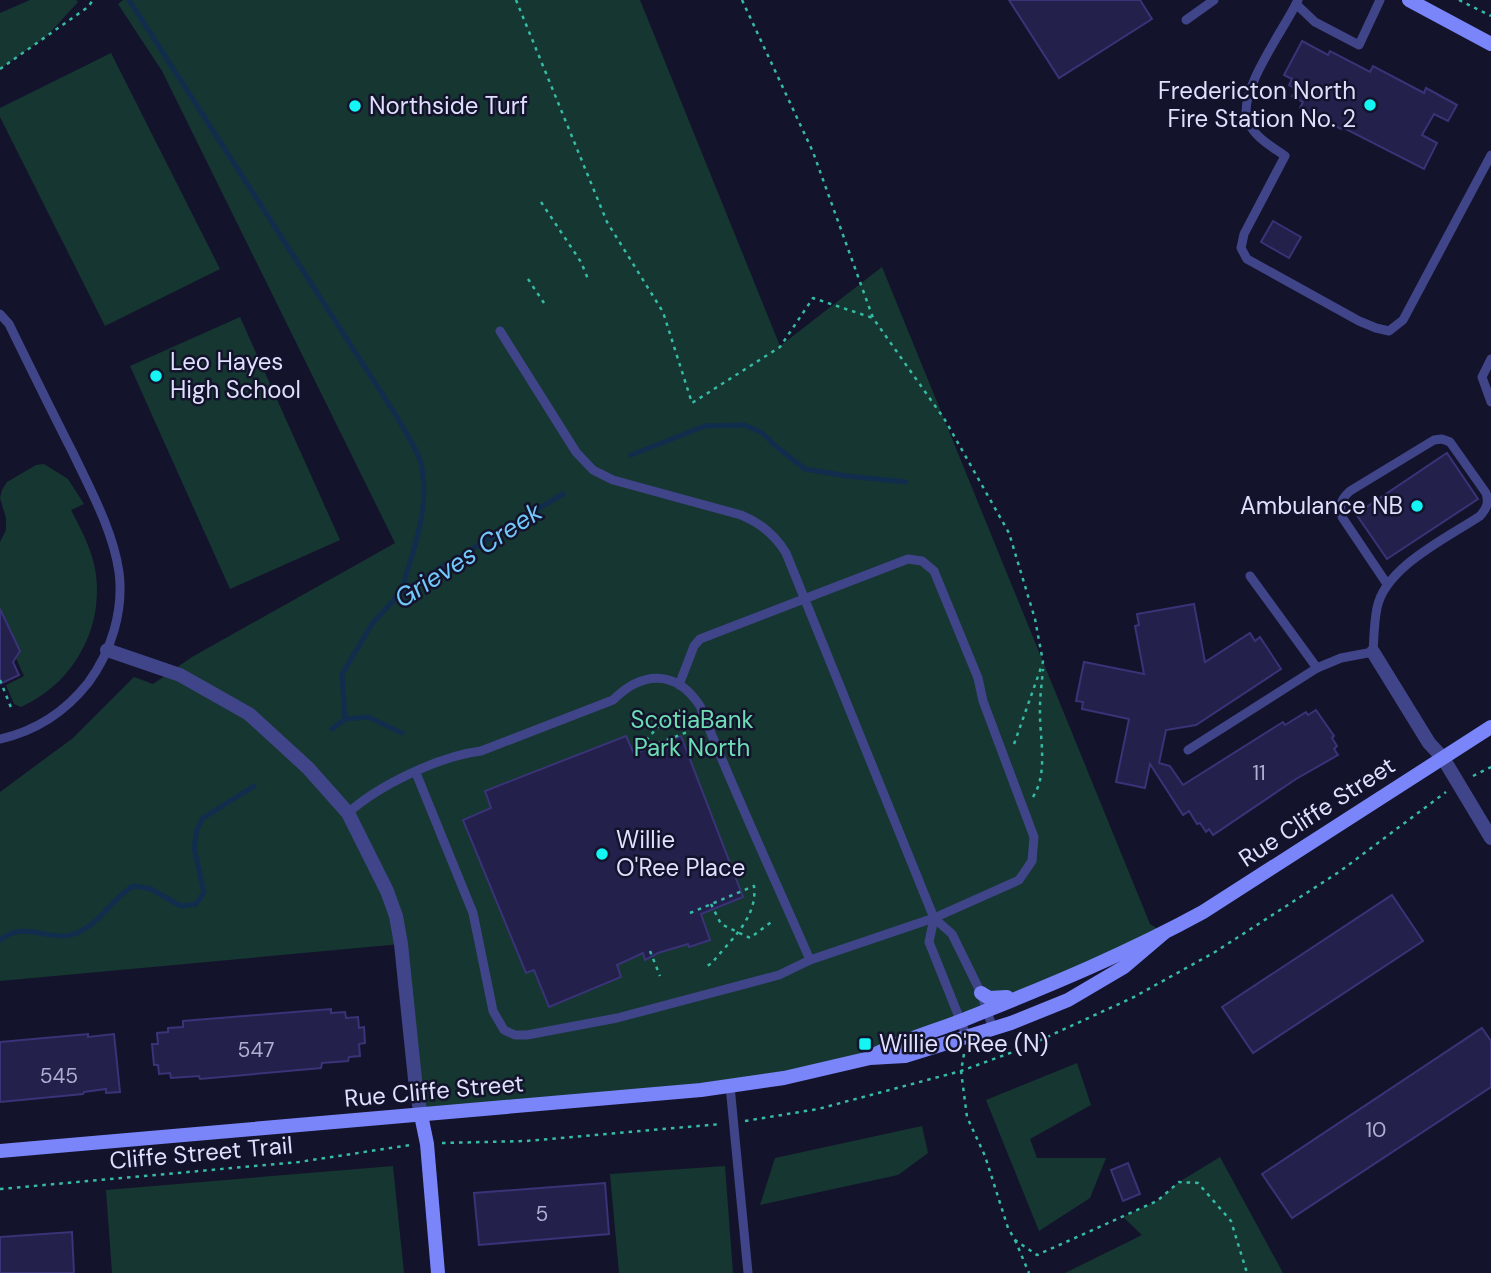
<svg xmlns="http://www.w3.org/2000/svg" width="1491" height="1273" font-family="'DM Sans',sans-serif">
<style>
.green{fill:#163631}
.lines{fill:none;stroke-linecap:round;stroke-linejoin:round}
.stream{stroke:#102d4e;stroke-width:5}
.building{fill:#24204c;stroke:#393377;stroke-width:2}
.path{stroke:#36bba4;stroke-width:2.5;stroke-dasharray:3.5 5;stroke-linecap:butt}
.lane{stroke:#404589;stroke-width:9}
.street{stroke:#404589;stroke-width:14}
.secondary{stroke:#7a85fa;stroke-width:14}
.poi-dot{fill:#13f6f4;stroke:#14132c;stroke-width:2.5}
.labels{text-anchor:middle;stroke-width:5;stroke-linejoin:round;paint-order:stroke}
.number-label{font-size:21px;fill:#b0afd2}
.poi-label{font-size:24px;fill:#dfdffe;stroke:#14132c;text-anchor:start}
.park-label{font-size:24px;fill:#6cddb4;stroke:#14132c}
.street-label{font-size:24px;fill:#dfdffe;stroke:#14132c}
.water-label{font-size:26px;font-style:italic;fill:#72c9f9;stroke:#14132c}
</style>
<rect width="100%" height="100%" fill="#14132c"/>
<!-- green -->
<g class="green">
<path d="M30,0H76L78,2L47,36L0,69V13Z"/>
<path d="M123,0H640L780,346L882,267L1150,924L1164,933L896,1043L784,1078L421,1115L401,944L0,981V792L73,738L134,677L153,684L192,657L395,543L162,71L118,4Z"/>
<path d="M111,53L220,269L105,326L0,117V108Z"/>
<path d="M240,317L340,540L230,589L130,366Z"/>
<path d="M44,464L68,479L84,504L71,510C82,531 93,552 96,575C103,631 72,684 21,707L14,704L6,685L24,676L16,658L19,655V648L0,609V542L6,530V518L0,498L2,490L7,482L36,465Z"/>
<path d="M1077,1063L1091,1105L1030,1139L1037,1158H1106L1090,1198L1039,1231L986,1100Z"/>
<path d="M922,1126L928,1153L898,1175L760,1205L775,1158Z"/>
<path d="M1220,1157L1283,1273H1065L1142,1235L1123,1217L1157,1201L1179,1182Z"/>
<path d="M393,1166L404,1273H112L106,1190Z"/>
<path d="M725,1166L733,1273H619L610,1174Z"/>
</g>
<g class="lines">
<!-- stream -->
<g class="stream">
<path d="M129,0L397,417C404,430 415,446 420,460C432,505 413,550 401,592"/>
<path d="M631,455L705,426L744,425L761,432L778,448L805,469L847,476L906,482"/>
<path d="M345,719L368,717L402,733"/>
<path d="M332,729L345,719L342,674L372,624L401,592L563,494"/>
<path d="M0,940C28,918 50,946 79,932C102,921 113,898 133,886L151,889L181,906L196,904L204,892L194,848L197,829L203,818L254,786"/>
</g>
</g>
<!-- building -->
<g class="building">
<path d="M1009,0H1140L1152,19L1059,78Z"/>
<path d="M1302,41L1328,55L1330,51L1370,72L1373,66L1424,93L1426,88L1457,105L1448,121L1434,114L1422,135L1437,143L1424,169L1342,127L1341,129L1300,108L1303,102L1292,96L1296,89L1289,85L1292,79L1284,75Z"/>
<path d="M1273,221L1301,237L1289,258L1261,242Z"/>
<path d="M1447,453L1478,499L1387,559L1356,514Z"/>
<path d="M1194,604L1205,662L1250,633L1255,641L1260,637L1281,669L1196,725L1166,730L1159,763L1170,766L1183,785L1283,722L1285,725L1306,712L1308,715L1316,710L1334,736L1332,738L1337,746L1334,749L1338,755L1296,779L1213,835L1209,829L1206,832L1200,823L1197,824L1189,811L1183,815L1150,764L1145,788L1116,782L1129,719L1082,709L1083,702L1076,701L1084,662L1144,674L1135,626L1139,625L1137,614Z"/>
<path d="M0,609L20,651L13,662L19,675L0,684Z"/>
<path d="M626,736L634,754L681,736L743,897L701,914L710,940L689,947L688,944L658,953L645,960L643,953L617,965L621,977L549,1007L534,970L526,973L463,820L491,808L485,791Z"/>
<path d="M1392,895L1423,941L1253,1053L1222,1007Z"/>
<path d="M331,1009V1013L345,1012L346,1018L358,1017L359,1028L364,1027L365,1043L359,1044L360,1056L349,1057L348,1061L322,1063L321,1068L200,1079L199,1076L171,1078L170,1073L159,1074L158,1065H154L152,1044H158L157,1033L168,1032V1028L183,1027V1021Z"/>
<path d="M1482,1028L1491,1041V1087L1292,1218L1262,1174Z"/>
<path d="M88,1034V1037L114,1034L120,1092L106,1093V1089L84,1092L83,1094L0,1102V1042Z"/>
<path d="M1128,1163L1140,1194L1123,1201L1111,1170Z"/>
<path d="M605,1183L609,1234L479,1245L474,1193Z"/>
<path d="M72,1232L74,1273H0V1237Z"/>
</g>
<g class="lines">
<!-- path -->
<g class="path">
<path d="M516,0L607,222L663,312L692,403L780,347L813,298L873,318"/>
<path d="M742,0L813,152L873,318L945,420L1009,533L1035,619L1043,662L1013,747"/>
<path d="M1459,0L1491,16"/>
<path d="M0,69L88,7L93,0"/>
<path d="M541,202L581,262L588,279"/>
<path d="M528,279L544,303"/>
<path d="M0,680L12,710"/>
<path d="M651,746L690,731"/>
<path d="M650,748L646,741C657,727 665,718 681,710"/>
<path d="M1473,776L1491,767"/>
<path d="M1033,797C1049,772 1039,736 1040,708C1040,695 1042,682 1043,669"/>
<path d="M711,904L721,924L750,938L774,920"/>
<path d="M690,913L754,886C758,918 730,940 712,963L704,968"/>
<path d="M650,951L660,976"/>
<path d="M964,1054L961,1071L967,1117L985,1156L1008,1228L1015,1240L1037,1255L1157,1201L1179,1182L1198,1183L1231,1221L1247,1273"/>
<path d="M745,1121L818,1109L961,1071L1021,1049L1134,997L1215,952L1339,872L1446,792"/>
<path d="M442,1143L526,1141L721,1124"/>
<path d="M0,1189L299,1162L410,1145"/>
<path d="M1015,1240L1029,1273"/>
</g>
<!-- lane -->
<g class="lane">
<path d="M1298,0C1285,28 1239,89 1247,118C1252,136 1271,146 1285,156L1244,234L1241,248L1247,259L1359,321L1376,328L1389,331L1403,320L1491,155"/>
<path d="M1296,4L1315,22L1359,45L1380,0"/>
<path d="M1186,20L1214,0"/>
<path d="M0,314L9,324C30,367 51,410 73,453C91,491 113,531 119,572C124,611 111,652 88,683C65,712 36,731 0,739"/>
<path d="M500,331L576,452L593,470L613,480L741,515C761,523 775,535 786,553L934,918L952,934L981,993L993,1029"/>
<path d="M1491,359L1482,377L1491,402"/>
<path d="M1250,576L1317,668"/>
<path d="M1188,750L1317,668L1341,658L1373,652C1374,638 1374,622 1377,608C1385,567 1447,538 1480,516C1487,508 1489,503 1486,493L1450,442L1442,439L1434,440L1350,491C1341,499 1339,505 1342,517L1387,584"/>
<path d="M416,773L473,913L493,1011L504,1030L515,1035H527L617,1018L779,975L810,960L934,918L1019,880L1032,861L1034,837L983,701L978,678L934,571L922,561L908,559L700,639L694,646L679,685"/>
<path d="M348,813C379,785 440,756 481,751L613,700C642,671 676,669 700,706C734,792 773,875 810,960"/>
<path d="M934,918L929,942L967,1037"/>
<path d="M730,1086L748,1273"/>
</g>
<!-- street -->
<g class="street">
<path d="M107,650L180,675L249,714L308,768L348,813L387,891L396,916L401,944L416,1089L421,1115"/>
<path d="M1373,652L1429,743L1443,758L1491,838"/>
</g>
<!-- secondary -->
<g class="secondary">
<path d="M1409,0L1491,44"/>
<path d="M981,993L989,998L1007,997"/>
<path d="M874,1055C906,1038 940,1030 973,1016C1051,985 1130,952 1203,912L1491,727"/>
<path d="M421,1115L427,1144L438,1273"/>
<path d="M0,1151L701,1090L784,1078L870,1058L905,1056L1011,1023L1068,1000L1124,967L1164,933"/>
</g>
</g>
<!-- markers -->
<g class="poi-dot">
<circle cx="1370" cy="105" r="7"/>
<circle cx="355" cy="106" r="7"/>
<circle cx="156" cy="376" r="7"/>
<circle cx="1417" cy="506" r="7"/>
<circle cx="602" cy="854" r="7"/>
<rect x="858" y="1037" width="14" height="14" rx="3.5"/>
</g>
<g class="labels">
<!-- number labels -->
<g class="number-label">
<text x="1259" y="780">11</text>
<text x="256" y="1057">547</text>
<text x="59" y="1083">545</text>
<text x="1376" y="1137">10</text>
<text x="542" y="1221">5</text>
</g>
<!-- poi labels -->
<g class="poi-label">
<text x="1356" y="99" text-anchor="end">Fredericton North<tspan x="1356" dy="28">Fire Station No. 2</tspan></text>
<text x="369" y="114">Northside Turf</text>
<text x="170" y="370">Leo Hayes<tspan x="170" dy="28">High School</tspan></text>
<text x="1403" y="514" text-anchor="end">Ambulance NB</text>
<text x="616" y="848">Willie<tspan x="616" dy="28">O'Ree Place</tspan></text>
<text x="879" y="1052">Willie O'Ree (N)</text>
</g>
<!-- park labels -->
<g class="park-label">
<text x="692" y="728">ScotiaBank<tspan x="692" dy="28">Park North</tspan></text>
</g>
<!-- street labels -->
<g class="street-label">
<text transform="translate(1317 812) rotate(-33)" y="8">Rue Cliffe Street</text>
<text transform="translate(434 1091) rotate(-5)" y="8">Rue Cliffe Street</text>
<text transform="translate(201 1153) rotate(-5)" y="8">Cliffe Street Trail</text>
</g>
<!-- water labels -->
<g class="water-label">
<text transform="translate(468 555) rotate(-33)" y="9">Grieves Creek</text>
</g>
</g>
</svg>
